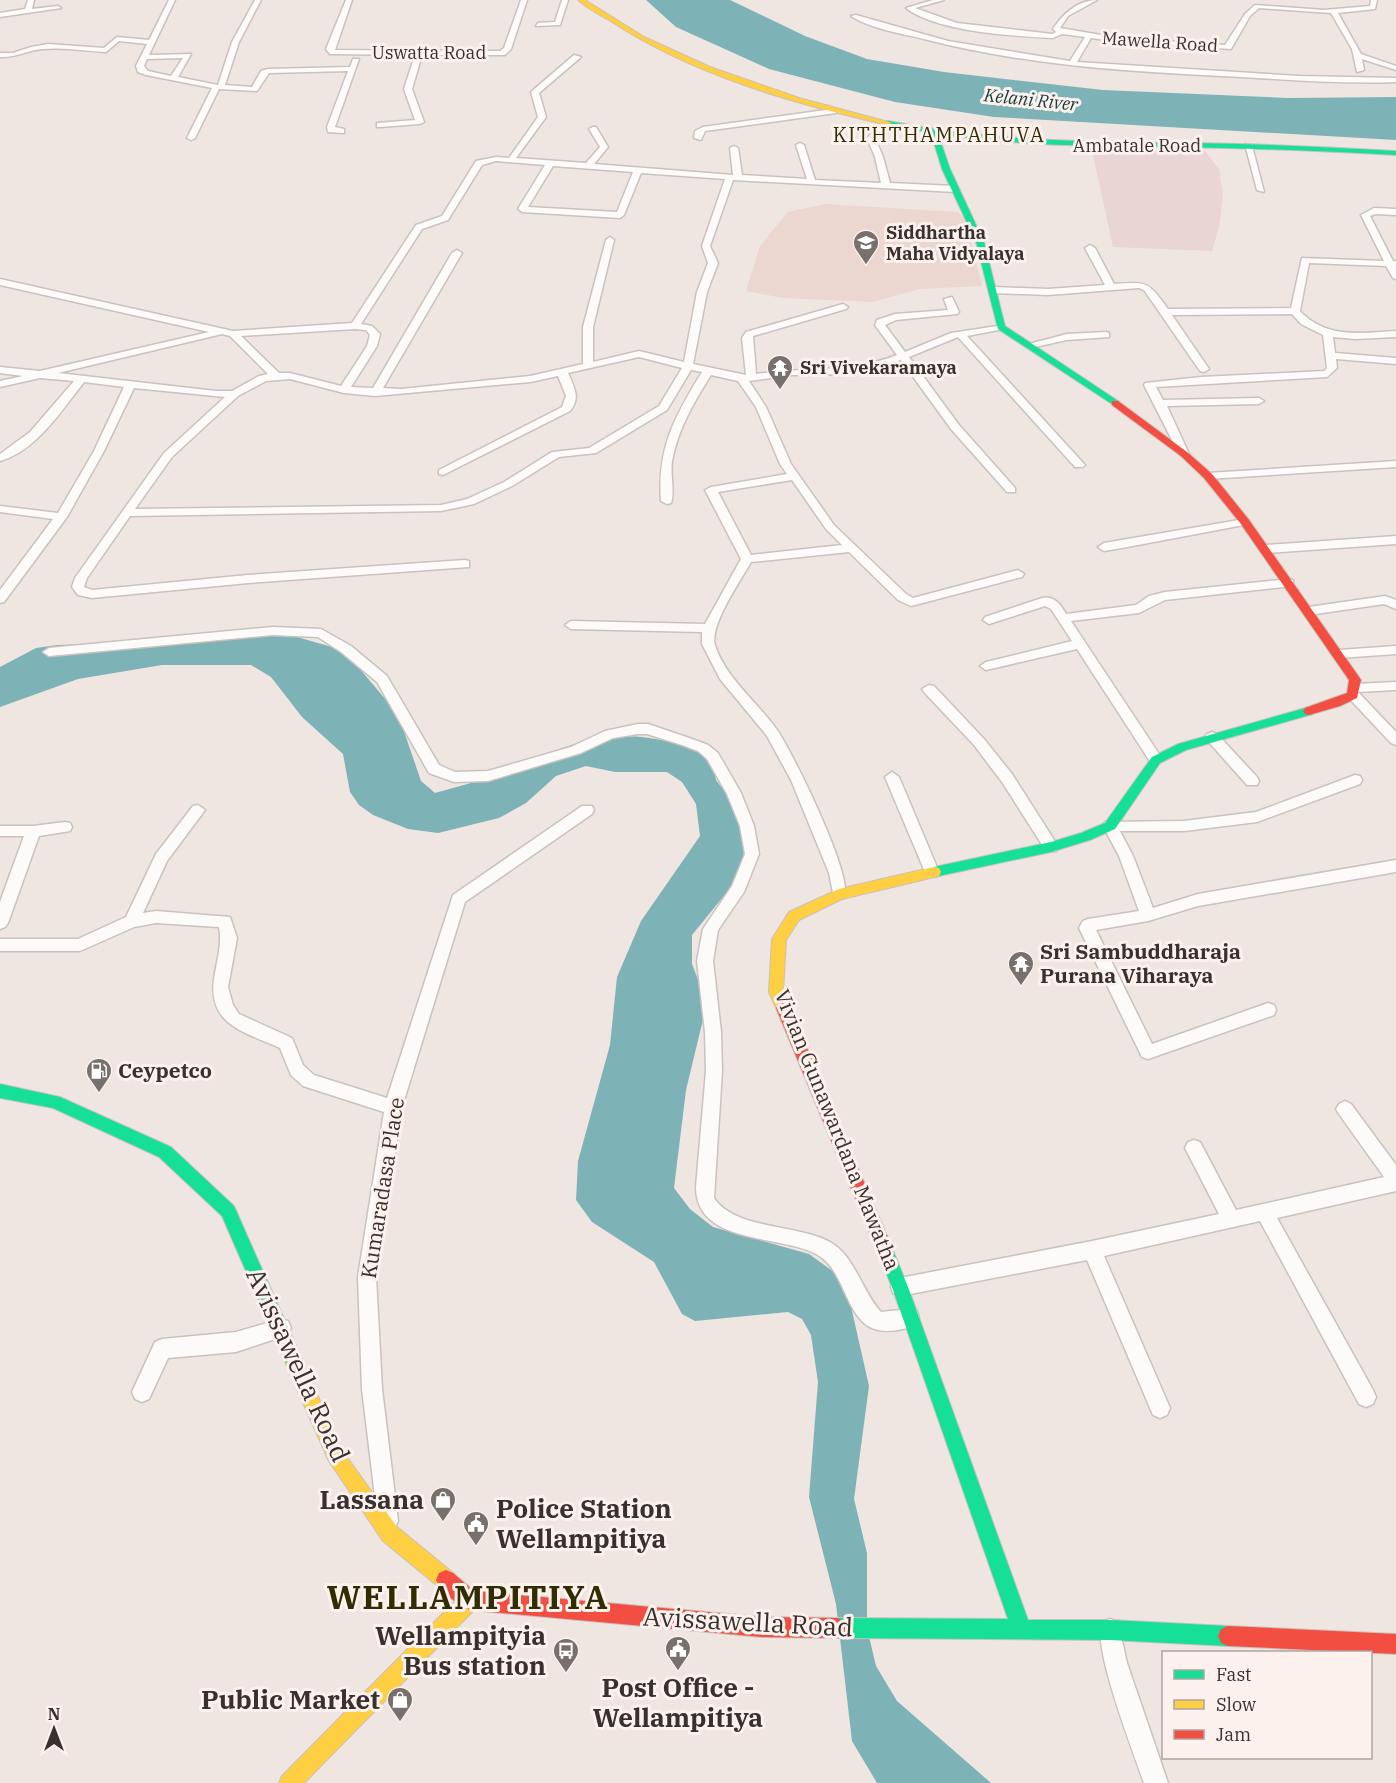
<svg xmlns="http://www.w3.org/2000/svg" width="1396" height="1783" font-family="'IBM Plex Serif',serif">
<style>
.industrial{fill:#e9d5d3}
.built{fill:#ebd7d0}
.water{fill:#7db3b7}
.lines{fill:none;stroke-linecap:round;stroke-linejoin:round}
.street-casing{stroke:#c9c2be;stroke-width:3}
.fast-casing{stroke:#c9c2be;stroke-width:2}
.slow-casing{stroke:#c9c2be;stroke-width:2}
.jam-casing{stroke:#c9c2be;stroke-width:2}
.street{fill:#fdfbfa;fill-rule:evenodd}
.fast{fill:#16e098;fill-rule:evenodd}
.slow{fill:#ffcf43;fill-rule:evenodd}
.jam{fill:#f24e42;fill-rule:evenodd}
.labels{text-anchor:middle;stroke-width:6;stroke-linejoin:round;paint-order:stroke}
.far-street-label{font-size:18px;fill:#38312e;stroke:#fdf1ed}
.far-water-label{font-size:18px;font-style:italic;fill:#163c40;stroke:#fdf1ed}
.far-poi-label{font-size:18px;font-weight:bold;fill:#38312e;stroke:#fdf1ed;text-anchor:start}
.far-quarter-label{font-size:20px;letter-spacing:1.5px;fill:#312c01;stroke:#fdf1ed}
.poi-label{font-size:21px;font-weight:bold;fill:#38312e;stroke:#fdf1ed;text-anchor:start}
.street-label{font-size:21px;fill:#38312e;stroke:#fdf1ed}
.near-street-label{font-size:26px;fill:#38312e;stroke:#fdf1ed}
.near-poi-label{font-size:26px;font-weight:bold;fill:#38312e;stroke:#fdf1ed;text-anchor:end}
.near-district-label{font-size:33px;font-weight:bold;letter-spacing:1.5px;fill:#312c01;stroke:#fdf1ed}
</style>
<rect width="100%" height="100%" fill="#efe5e1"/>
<!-- industrial -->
<path class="industrial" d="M1092,150H1204L1219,169L1223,195L1219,227L1212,251L1113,247Z"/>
<!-- built -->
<path class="built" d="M825,204L958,212L965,218L982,286L920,289L873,302L783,298L746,291L760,246L788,212Z"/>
<!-- water -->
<g class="water">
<path d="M646,0H730L805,36L867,59L944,72L1103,90L1288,98L1396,97V140L994,117L895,102L769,69L676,27Z"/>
<path d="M277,634L297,637L332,647L353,661L398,714L421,781L435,793C455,787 476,782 497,776C524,766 550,751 578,743C622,730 670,736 711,758L716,780L738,809L746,853L732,886L692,935V964L707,1003L686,1090L674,1188L690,1209L713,1227L809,1254L845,1280L869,1386L854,1499L867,1553V1628L876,1666L897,1701L991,1783H877L852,1741L836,1604L809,1497L818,1382L811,1335L802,1319L788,1312L695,1321L682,1314L654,1262L592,1222L576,1200L578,1161L610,1045L617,977L641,921L700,836L696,804L682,782L667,772H615L586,766L556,776L526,803L499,818L438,833L408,829L373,815L359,805L350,792L343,754L302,717L271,677L251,665H162L78,679L0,707V667L36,648L57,645L202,641Z"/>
</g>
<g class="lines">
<defs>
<g id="street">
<path d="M28,0H34L32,9L58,6L61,8L0,17V13L25,9Z"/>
<path d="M169,0H175L149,55L191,54L178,77L218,85L232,42L255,0H261L239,42L225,85L252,87L261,71L268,69L350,67L353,59H359L335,127L344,129V133L328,132L327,127L348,71L269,73L257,91L219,89L195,138L191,140L187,138L212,88L146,75L138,72L136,66L147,44L119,41L106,52C85,51 64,47 43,49C27,50 16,58 0,57V53H13L31,47L48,44L104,48L117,37L149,40ZM183,58L171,76L148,71L144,66L147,59Z"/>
<path d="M346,0H352L335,50L500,51L504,48L521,0H527L511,49L505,55H422L412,89L424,122L420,124L380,127H377V123L415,120L404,89L415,55L330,54L326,49Z"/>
<path d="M562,0H568L560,25L536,26L538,23L555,22Z"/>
<path d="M933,0H944L915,8L957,23L1052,34L1056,32L1053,29C1063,14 1078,0 1097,0L1068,16L1060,28L1119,38L1225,45L1245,14L1255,5L1324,10L1370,6L1371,0H1377L1375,9L1338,13L1361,54L1396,66V70L1362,59L1364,70L1357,72L1352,49L1331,13L1259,8L1250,16L1231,49L1119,42L1091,38L1077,62L1299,76L1396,78V82C1344,84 1293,80 1241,77C1134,72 1028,66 924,39C903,34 869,28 851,16L856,15L948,41L1070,61L1085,37L1062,34L1053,38C1014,36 937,32 906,8Z"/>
<path d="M574,55L581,57L539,93L546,117L516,158L586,163L600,147L589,129L593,127H596L608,147L594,164L733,175L730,148L734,146L738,148L742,175L807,179L796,145L800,143L804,145L815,180L881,183L875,157L867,138L884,122L888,124L875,138L883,157L890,183L955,186L959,189L955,192L733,180L710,246L718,263L707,292L693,364L746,375L742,338L746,332L843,304L848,307L846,309L753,336L756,374C803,367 852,373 897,355L875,325L877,320L895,314L948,310L944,299L952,297L959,312L957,314L896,320L885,325L905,352L951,333L1004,325V329L967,336L1085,465L1083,467H1075L958,337L909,357L959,425L1015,488V492H1007L951,429L901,360L848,374L792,375L749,381L766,407L791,464L834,525L906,594L913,598L1018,570L1024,574L1022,577L911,606L898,600L849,552L751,562C741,580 709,626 715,645C724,676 759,704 777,730C792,751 855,879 844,898H834L829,873L791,780L767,736L720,679L702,644V632L571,629L565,625L571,621L705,624L741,559L705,490L711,487L787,474L780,464L756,407L738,381L711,375C694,402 678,429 672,461C670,474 675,492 671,503L667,504L661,501C657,448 675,416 702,372L691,370L667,410L596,453L559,457L512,486L474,504L441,511L130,516L87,578L84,587L92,590L248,575L465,560L469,561V567L248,583L92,598L78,595L72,587L75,578L164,453L225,397L134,388L104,451L67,517L4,602L0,603V590L53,519L0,512V506L58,513L94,451L124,387L84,382C62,410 36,451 0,461V454L30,432L74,381L40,378L0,387V381L23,376L0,373V367L40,371L209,332L0,285V279L233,331L352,323L416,225L442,216L476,161L496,157L509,158L538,117L531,92ZM496,161L545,165L518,209L522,212L620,218L624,215L641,173L725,179L702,246L708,263L697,292L684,362L639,351L593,362V327L614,240L610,237L606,240L583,327V364L530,376L401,389L383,388L462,253L457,250L452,253L373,388L351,387L377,346L380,334L372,326L361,324L422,229L448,220L482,165ZM553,166L633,172L617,212L528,207ZM355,329L366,330L370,335L367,346L341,386L290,373H279L241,336ZM222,334L230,336L268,374L259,376L232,391H216L58,373ZM639,357L682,368L659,406L589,448L552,452L504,482L467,499L441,505L135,509L172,457L238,396L266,381L290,379L344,393L375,396L530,382L558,376L566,396L562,407L439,470V474L443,475L570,411C581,398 574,387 568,373ZM792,480L826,529L842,545L751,555L718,492Z"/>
<path d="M833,109H836V113L705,131L701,140L694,138L695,131L703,127Z"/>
<path d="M1245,144L1252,146L1264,192L1257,190Z"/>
<path d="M1374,208L1396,209V215L1375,214L1370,216L1393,261H1396V279L1393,278L1386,266L1309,263L1300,311C1326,339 1361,333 1396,331V337L1355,339L1333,337L1335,353L1396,358V364L1336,359L1337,368L1327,377L1156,387L1163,400L1259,398L1264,401L1259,404L1167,406L1189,454L1184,457L1179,454L1144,385L1145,383L1201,377L1324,371L1327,368L1323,335L1301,324L1292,314L1172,315L1209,369L1204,372L1200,371L1144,290L1139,288L1048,295L994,293L989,290L994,287L1048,289L1105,285L1085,248L1090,245L1095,248L1114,284C1149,282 1147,281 1168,309L1291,308L1302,258L1384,261L1361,215Z"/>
<path d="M1106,332L1109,333V337L1067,340L1030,348L1025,345L1067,334Z"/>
<path d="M1396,461V467L1208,479L1202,476L1208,473Z"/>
<path d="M1245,519L1249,520V524L1122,548L1104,551L1098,547L1104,543Z"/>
<path d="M1396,536V544L1265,553L1259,549L1265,545Z"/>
<path d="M1289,579L1293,580V586L1165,600L1139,613L1071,621L1161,757L1163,760L1156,765L1151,763L1077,649L986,670L980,666L986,662L1072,641L1051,609L1045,606L989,624L983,620L985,617L1042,598C1054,595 1061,605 1066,614L1136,605L1149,596L1165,592Z"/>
<path d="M1385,596L1396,600V609L1384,604L1309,615L1303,611L1309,607Z"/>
<path d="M273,627L321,629L351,646L387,676L439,765L455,772L488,771L571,747L605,731L638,724H648L692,739L708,745L718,753L741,793L754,826L759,854L744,892L718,930L713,961L721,1032L722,1071L714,1198C735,1230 798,1224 830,1242C855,1256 862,1292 881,1312L910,1309L917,1311L919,1318L917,1325C902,1330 882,1335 868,1326C844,1309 844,1271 818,1255C783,1234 696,1246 696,1187L706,1071L705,1032L697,961L703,929L732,886L745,854L740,826L727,794L707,759L698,751L682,745L647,734H638L613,738L581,753L488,781L454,782L429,773L377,682L341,652L318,637L273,635L49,656L43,652L49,648Z"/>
<path d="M1396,646V654L1339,658L1333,654L1339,650Z"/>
<path d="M1396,682V690L1358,692L1396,732V745L1391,743L1346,695L1351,691L1348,688L1350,685L1355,684Z"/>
<path d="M929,685L934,686L984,739L1012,774L1056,843L1058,847L1056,851H1046L1002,782L974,745L924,692L922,689Z"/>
<path d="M1212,732L1217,734L1257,777L1259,781L1257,785H1247L1207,740L1205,737L1207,734Z"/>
<path d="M892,772L899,777L939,872L937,876H927L925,872L885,777Z"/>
<path d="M1355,775L1360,776L1362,780L1360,784L1257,822L1184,831H1120L1133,856L1153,908L1198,894L1396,860V872L1198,906L1148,921L1096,930L1152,1044L1268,1003L1274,1005L1276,1010L1274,1015L1148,1059L1142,1057L1079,928L1083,921L1088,919L1139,911L1119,856L1103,826L1105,822L1184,821L1256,812Z"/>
<path d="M198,805L205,810L167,861L143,913L156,911L230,917L237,938L228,987L233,1005L239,1014L292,1038L303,1065L314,1075L387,1098L453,895L582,806H592L594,810L592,814L465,902L402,1107L376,1277L382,1389L398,1521L395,1528L388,1531L381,1528L378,1521L362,1389L358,1277L384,1112L303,1086L291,1075L280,1048C242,1031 205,1024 215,973C218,957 222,942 219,927L156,923L134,927L80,951H0V939H78L126,917L156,854L193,806Z"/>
<path d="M65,822L70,823L72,827L70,831L39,836L8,923L5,927L0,929V902L24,836H0V826H33Z"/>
<path d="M1345,1101L1351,1104L1396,1165V1191L1277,1218L1373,1390L1376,1397L1373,1404L1366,1407L1359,1404L1260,1221L1104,1256L1170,1408L1167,1415L1160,1418L1153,1415L1087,1260L900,1296L893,1293L891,1287L893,1281L900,1278L1092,1241L1219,1214L1185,1148L1188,1142L1194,1140L1200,1142L1236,1210L1384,1177L1339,1114L1336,1109L1339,1104Z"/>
<path d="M281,1319L288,1321L291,1328L288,1335L281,1337L236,1352L168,1358L149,1399L142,1402L135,1399L132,1392L155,1342L162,1339L236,1332Z"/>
<path d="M1110,1619L1118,1622L1127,1663L1168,1783H1144C1134,1753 1092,1647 1102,1622Z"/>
</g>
<g id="fast">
<path d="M888,121C989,141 1089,142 1191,143C1260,144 1328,147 1396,151V155C1322,151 1248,148 1173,147C1095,146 1016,146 938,134L950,169L984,242L1005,326L1118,401L1120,403L1115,406L998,329L976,242L942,169L931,133L886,124L884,123Z"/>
<path d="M1309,707L1313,708L1315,711L1313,714L1186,750L1160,763L1115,829L1090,840L1051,852L934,877L927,872L934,867L1051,842L1081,833L1105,823L1152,757L1178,744Z"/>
<path d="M0,1084L60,1097L171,1147L234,1206L304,1364L301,1370L295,1373L289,1370L222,1216L159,1157L53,1108L0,1098Z"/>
<path d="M881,1233L887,1236L908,1287L1028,1620H1110L1228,1626L1235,1629L1238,1636L1235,1643L1228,1646L1110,1640L837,1638L830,1635L827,1628L830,1621L837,1618L1008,1619L892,1287L873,1241L875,1236Z"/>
</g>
<g id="slow">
<path d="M578,0H585L644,37L710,67L799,98L892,123L888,125C792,103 692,75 609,20C598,14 587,8 578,0Z"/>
<path d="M934,867L939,868L941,872L939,876L842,899L799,920L786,940L783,992L790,1008L788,1012L783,1014L778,1012L769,992L772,939L789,912L839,889Z"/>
<path d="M295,1355L301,1358L341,1449L397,1527L453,1573L456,1580L453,1587L446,1590L439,1587L383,1541L329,1461L286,1364L289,1358Z"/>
<path d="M470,1590L477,1593L480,1600L477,1607L304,1783H279L282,1776L463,1593Z"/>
</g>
<g id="jam">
<path d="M1112,401H1118L1187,452L1212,474L1249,520L1359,677L1361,680L1357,698L1340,706L1309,715L1305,714L1303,711L1305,708L1347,693L1349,680L1241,524L1204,478L1181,456L1112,405Z"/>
<path d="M783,1002L788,1004L790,1008L889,1241L887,1246L881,1249L875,1246L873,1241L776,1008L778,1004Z"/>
<path d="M446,1570L453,1573L474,1591L762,1617L837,1618L844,1621L847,1628L844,1635L837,1638L762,1637L470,1610C458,1605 441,1592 436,1580L439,1573Z"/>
<path d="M1228,1626L1396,1634V1654L1228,1646L1221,1643L1218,1636L1221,1629Z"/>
</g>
</defs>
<!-- street casing -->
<use href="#street" class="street-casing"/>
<!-- fast casing -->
<use href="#fast" class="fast-casing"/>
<!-- slow casing -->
<use href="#slow" class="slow-casing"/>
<!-- jam casing -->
<use href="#jam" class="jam-casing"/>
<!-- street -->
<use href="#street" class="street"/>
<!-- fast -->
<use href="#fast" class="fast"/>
<!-- slow -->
<use href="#slow" class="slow"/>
<!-- jam -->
<use href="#jam" class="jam"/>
</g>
<!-- icons -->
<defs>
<symbol id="school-pin" viewBox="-11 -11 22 30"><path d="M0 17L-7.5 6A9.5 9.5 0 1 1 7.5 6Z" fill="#78706d" stroke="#fdf1ed"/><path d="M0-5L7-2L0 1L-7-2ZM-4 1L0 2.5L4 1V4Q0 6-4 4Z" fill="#fff"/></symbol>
<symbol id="temple-pin" viewBox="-11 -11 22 30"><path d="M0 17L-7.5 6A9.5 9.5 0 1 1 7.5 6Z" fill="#78706d" stroke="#fdf1ed"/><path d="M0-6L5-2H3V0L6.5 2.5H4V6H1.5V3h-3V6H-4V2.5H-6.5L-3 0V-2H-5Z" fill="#fff"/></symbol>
<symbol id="fuel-pin" viewBox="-11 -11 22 30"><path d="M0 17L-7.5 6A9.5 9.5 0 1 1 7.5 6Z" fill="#78706d" stroke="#fdf1ed"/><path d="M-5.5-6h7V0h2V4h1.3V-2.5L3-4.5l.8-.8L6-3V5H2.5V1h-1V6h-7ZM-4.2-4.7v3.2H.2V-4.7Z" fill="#fff"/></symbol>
<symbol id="shop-pin" viewBox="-11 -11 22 30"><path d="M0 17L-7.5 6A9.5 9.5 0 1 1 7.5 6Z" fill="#78706d" stroke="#fdf1ed"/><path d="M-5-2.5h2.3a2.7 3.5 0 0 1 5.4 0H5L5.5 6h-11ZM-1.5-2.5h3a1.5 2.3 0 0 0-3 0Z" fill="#fff"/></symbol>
<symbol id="civic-pin" viewBox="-11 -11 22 30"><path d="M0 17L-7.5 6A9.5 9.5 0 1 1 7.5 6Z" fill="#78706d" stroke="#fdf1ed"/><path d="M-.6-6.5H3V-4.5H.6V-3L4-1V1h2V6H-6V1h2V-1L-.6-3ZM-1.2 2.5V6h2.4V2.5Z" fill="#fff"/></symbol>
<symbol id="bus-pin" viewBox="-11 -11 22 30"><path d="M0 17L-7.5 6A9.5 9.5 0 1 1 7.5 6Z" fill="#78706d" stroke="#fdf1ed"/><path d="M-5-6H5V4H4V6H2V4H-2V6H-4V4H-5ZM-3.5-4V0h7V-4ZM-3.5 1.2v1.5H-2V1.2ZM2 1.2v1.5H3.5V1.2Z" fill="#fff"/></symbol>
</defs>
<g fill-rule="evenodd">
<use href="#school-pin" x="851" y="228" width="30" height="40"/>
<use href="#temple-pin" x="765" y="353" width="30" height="40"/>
<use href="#temple-pin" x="1006" y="949" width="30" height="40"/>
<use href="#fuel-pin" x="84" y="1056" width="30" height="40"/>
<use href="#shop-pin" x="428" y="1485" width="30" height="40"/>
<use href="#civic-pin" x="461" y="1509" width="30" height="40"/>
<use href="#civic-pin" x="663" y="1634" width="30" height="40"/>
<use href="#bus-pin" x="551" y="1636" width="30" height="40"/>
<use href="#shop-pin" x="385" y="1685" width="30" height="40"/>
</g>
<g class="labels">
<!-- far-street labels -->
<g class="far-street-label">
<text transform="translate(1160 42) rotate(4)" y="6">Mawella Road</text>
<text x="429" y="59">Uswatta Road</text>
<text x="1137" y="152">Ambatale Road</text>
</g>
<!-- far-water labels -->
<g class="far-water-label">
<text transform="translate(1031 100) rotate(6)" y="6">Kelani River</text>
</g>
<!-- far-poi labels -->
<g class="far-poi-label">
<text x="886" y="239">Siddhartha<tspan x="886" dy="21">Maha Vidyalaya</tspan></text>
<text x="800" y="374">Sri Vivekaramaya</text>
</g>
<!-- far-quarter labels -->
<g class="far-quarter-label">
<text x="939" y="142">KITHTHAMPAHUVA</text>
</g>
<!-- poi labels -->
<g class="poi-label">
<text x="1040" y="959">Sri Sambuddharaja<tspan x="1040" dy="24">Purana Viharaya</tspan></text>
<text x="118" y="1078">Ceypetco</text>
</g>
<!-- street labels -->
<g class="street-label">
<text transform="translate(837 1130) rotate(68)" y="7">Vivian Gunawardana Mawatha</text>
<text transform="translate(383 1188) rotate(-81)" y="7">Kumaradasa Place</text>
</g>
<!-- near-street labels -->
<g class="near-street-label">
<text transform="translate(298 1365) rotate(65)" y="9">Avissawella Road</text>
<text transform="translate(748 1622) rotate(3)" y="9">Avissawella Road</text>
</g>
<!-- near-poi labels -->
<g class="near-poi-label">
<text x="424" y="1509">Lassana</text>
<text x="496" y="1518" text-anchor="start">Police Station<tspan x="496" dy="30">Wellampitiya</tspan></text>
<text x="546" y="1645">Wellampityia<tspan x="546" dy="30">Bus station</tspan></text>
<text x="678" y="1697" text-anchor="middle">Post Office -<tspan x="678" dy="30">Wellampitiya</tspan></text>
<text x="380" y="1709">Public Market</text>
</g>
<!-- near-district labels -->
<g class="near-district-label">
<text x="468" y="1609">WELLAMPITIYA</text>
</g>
</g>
<!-- legend -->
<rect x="1162" y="1651" width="210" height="108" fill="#fdf1ed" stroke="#aea4a1" stroke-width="1.5"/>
<rect x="1174" y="1670" width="30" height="9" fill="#16e098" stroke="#aea4a1" stroke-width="1.5"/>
<text x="1216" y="1681" font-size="18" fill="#38312e">Fast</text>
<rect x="1174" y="1700" width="30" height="9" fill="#ffcf43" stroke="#aea4a1" stroke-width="1.5"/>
<text x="1216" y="1711" font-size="18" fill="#38312e">Slow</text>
<rect x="1174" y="1730" width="30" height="9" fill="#f24e42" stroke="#aea4a1" stroke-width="1.5"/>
<text x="1216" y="1741" font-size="18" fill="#38312e">Jam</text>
<!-- north arrow -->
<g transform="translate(54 1729)" stroke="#fdf1ed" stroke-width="4.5" paint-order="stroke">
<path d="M0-4.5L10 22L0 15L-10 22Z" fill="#38312e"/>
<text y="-9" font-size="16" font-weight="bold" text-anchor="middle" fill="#38312e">N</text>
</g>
</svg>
